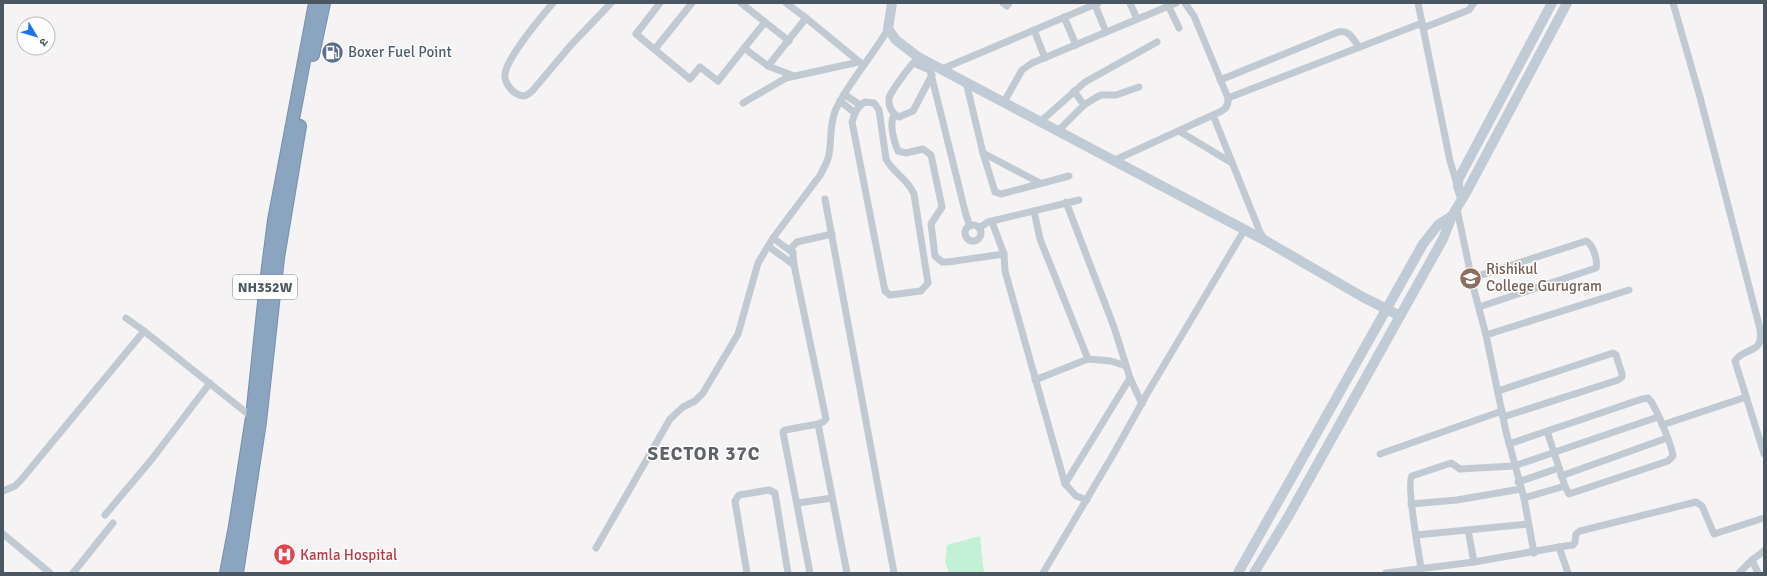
<svg xmlns="http://www.w3.org/2000/svg" width="1767" height="576" font-family="Signika,'Noto Sans Devanagari',sans-serif">
<style>
.green{fill:#c3f1d5}
.lines{fill:none;stroke-linecap:round;stroke-linejoin:round}
.highway-casing{stroke:#7690ad;stroke-width:14}
.street{stroke:#c1cad2;stroke-width:7}
.secondary{stroke:#c1cbd6;stroke-width:10}
.highway{stroke:#8ba5c1;stroke-width:12}
.labels{text-anchor:middle;stroke-width:3;stroke-linejoin:round;paint-order:stroke}
.shield{fill:#fff;stroke:#808990;stroke-width:1}
.shield-label{font-size:14px;font-weight:bold;fill:#4a5661}
.service-label{font-size:15px;fill:#4e5e75;stroke:#fff;text-anchor:start}
.education-label{font-size:15px;fill:#785e54;stroke:#fff;text-anchor:start}
.health-label{font-size:15px;fill:#be3a42;stroke:#fff;text-anchor:start}
.district-label{font-size:19px;font-weight:bold;letter-spacing:1px;fill:#5f6368;stroke:#fff}
</style>
<rect width="100%" height="100%" fill="#f5f3f3"/>
<!-- green -->
<path class="green" d="M980,536L984,573H949L945,562L947,545Z"/>
<g class="lines">
<defs>
<g id="highway">
<path d="M313,55L324,3"/>
<path d="M226,573L235,526L252,417L266,283L274,220L315,3"/>
<path d="M237,573L260,422L278,258L300,126"/>
</g>
</defs>
<!-- highway casing -->
<use href="#highway" class="highway-casing"/>
<!-- street -->
<g class="street">
<path d="M553,3C541,17 507,58 505,74C504,82 511,91 517,94C524,98 528,95 533,90L571,45L611,3"/>
<path d="M660,3L636,34L690,79L700,67L718,81L765,22"/>
<path d="M741,3L789,41"/>
<path d="M786,3L806,18L862,64"/>
<path d="M1003,3L1007,6L1009,3"/>
<path d="M1130,3L1137,19"/>
<path d="M1167,3L1179,28"/>
<path d="M1185,3L1194,16L1228,98C1229,109 1222,111 1213,115L1260,232L1265,240"/>
<path d="M1418,3L1450,161L1457,184"/>
<path d="M1673,3L1700,97L1760,329C1764,356 1744,346 1735,361L1764,454"/>
<path d="M1095,5L1106,32"/>
<path d="M1064,17L1076,45"/>
<path d="M1423,28L1469,10L1474,3"/>
<path d="M1034,30L1045,58"/>
<path d="M744,48L768,66L794,76"/>
<path d="M655,49L692,3"/>
<path d="M928,62L966,215L970,226"/>
<path d="M768,66L806,18"/>
<path d="M942,69L1098,3"/>
<path d="M930,70L913,63C908,69 891,91 889,98C888,106 892,114 899,117L913,111L932,75"/>
<path d="M1220,80L1338,32C1349,29 1353,39 1359,47"/>
<path d="M966,82L983,153L995,192L1001,194L1069,176"/>
<path d="M1074,91L1084,105"/>
<path d="M844,94L860,105"/>
<path d="M1228,98L1422,23"/>
<path d="M840,101L855,113"/>
<path d="M865,102L874,103L879,110L886,159C893,173 908,179 914,194L928,283L921,291L890,295L885,291L852,122C854,114 857,106 865,102Z"/>
<path d="M1004,102L1022,70L1032,63L1176,3"/>
<path d="M743,103L786,78L859,62"/>
<path d="M894,115C889,124 894,142 898,151L906,153L923,149L931,155L942,207L931,224L935,256L942,262H948L1004,254"/>
<path d="M1040,122L1085,82L1157,42"/>
<path d="M1058,131L1084,105L1097,97L1101,95H1116L1139,87"/>
<path d="M1179,131L1232,163"/>
<path d="M983,153L1040,183"/>
<path d="M1115,160L1213,115"/>
<path d="M825,199L894,573"/>
<path d="M1066,202L1114,327L1130,378L1142,404"/>
<path d="M1457,209L1474,290L1486,335L1506,432L1524,498L1534,553"/>
<path d="M1034,211L1040,239L1088,359"/>
<path d="M992,222L1004,254L1005,271L1065,484L1076,496L1087,500"/>
<circle cx="973" cy="233" r="8"/>
<path d="M979,228L988,222L1079,200"/>
<path d="M773,238L793,253"/>
<path d="M768,246L794,265"/>
<path d="M1472,278L1586,241C1593,244 1598,261 1596,268L1479,307"/>
<path d="M126,318L144,331L253,418"/>
<path d="M1486,335L1629,290"/>
<path d="M1035,380L1088,359L1111,361L1126,366"/>
<path d="M1498,391L1613,353L1616,355L1622,374V377L1618,380L1503,417"/>
<path d="M818,424L847,573"/>
<path d="M1662,425L1746,397"/>
<path d="M1509,444L1642,399L1648,398C1655,404 1672,446 1673,456L1668,461L1569,494L1565,486L1547,431"/>
<path d="M1380,454L1502,411"/>
<path d="M1561,476L1667,438"/>
<path d="M1518,482L1559,468"/>
<path d="M1065,484L1130,378"/>
<path d="M3,491L15,486L21,480L144,331"/>
<path d="M1524,498L1565,486"/>
<path d="M798,503L832,498"/>
<path d="M1411,504L1457,500L1521,489"/>
<path d="M105,515L152,459L210,383"/>
<path d="M1468,530L1474,562"/>
<path d="M3,534L50,573"/>
<path d="M1416,535L1528,524"/>
<path d="M1559,547L1573,545L1575,542L1576,534L1580,531L1696,502L1702,506L1714,534L1764,518"/>
<path d="M596,548L670,419L683,407L695,401L703,393L738,334L758,263L773,238L821,174C824,167 828,162 829,154C832,139 829,124 836,109C850,80 872,57 888,29"/>
<path d="M1752,560L1764,551"/>
<path d="M1421,568C1419,555 1406,482 1412,476L1451,463L1460,469L1514,466L1658,417"/>
<path d="M73,573L113,523"/>
<path d="M747,573L735,501L739,495L769,490L775,493L788,573"/>
<path d="M810,573L783,432L785,430L818,424L823,422L826,419L794,265L792,247L797,242L832,234"/>
<path d="M1043,573L1114,453L1148,392L1245,229"/>
<path d="M1386,573L1474,562L1559,547L1568,573"/>
<path d="M1739,573L1752,560L1758,573"/>
</g>
<!-- secondary -->
<g class="secondary">
<path d="M892,3L888,29L896,40L918,57L1266,241L1361,296L1400,316"/>
<path d="M1462,198L1458,186V180L1552,3"/>
<path d="M1238,573L1423,244L1438,225L1452,216"/>
<path d="M1254,573L1288,517L1443,239L1452,216L1468,189L1567,3"/>
</g>
<!-- highway -->
<use href="#highway" class="highway"/>
</g>
<!-- icons -->
<defs>
<symbol id="fuel-disc" viewBox="-11 -11 22 22"><circle r="9.5" fill="#5c6f8a" stroke="#fff"/><path d="M-5.5-6h7V0h2V4h1.3V-2.5L3-4.5l.8-.8L6-3V5H2.5V1h-1V6h-7ZM-4.2-4.7v3.2H.2V-4.7Z" fill="#fff"/></symbol>
<symbol id="university-disc" viewBox="-11 -11 22 22"><circle r="9.5" fill="#8d6e63" stroke="#fff"/><path d="M0-5L7-2L0 1L-7-2ZM-4 1L0 2.5L4 1V4Q0 6-4 4Z" fill="#fff"/></symbol>
<symbol id="hospital-disc" viewBox="-11 -11 22 22"><circle r="9.5" fill="#e0444e" stroke="#fff"/><path d="M-5-5h3v3.5h4V-5h3V5h-3V1.5h-4V5h-3Z" fill="#fff"/></symbol>
</defs>
<g fill-rule="evenodd">
<use href="#fuel-disc" x="320" y="40" width="25" height="25"/>
<use href="#university-disc" x="1458" y="266" width="25" height="25"/>
<use href="#hospital-disc" x="272" y="542" width="25" height="25"/>
</g>
<g class="labels">
<!-- shield labels -->
<rect class="shield" x="233" y="275" width="64" height="24" rx="3"/>
<g class="shield-label">
<text x="265" y="292">NH352W</text>
</g>
<!-- service labels -->
<g class="service-label">
<text x="348" y="57">Boxer Fuel Point</text>
</g>
<!-- education labels -->
<g class="education-label">
<text x="1486" y="274">Rishikul<tspan x="1486" dy="17">College Gurugram</tspan></text>
</g>
<!-- health labels -->
<g class="health-label">
<text x="300" y="560">Kamla Hospital</text>
</g>
<!-- district labels -->
<g class="district-label">
<text x="704" y="460">SECTOR 37C</text>
</g>
</g>
<!-- border -->
<rect width="1767" height="576" fill="none" stroke="#4a5661" stroke-width="8"/>
<!-- north arrow -->
<g transform="translate(36 36) rotate(128)"><circle r="19" fill="#ffffff" stroke="#b7bbc0"/>
<path d="M0-3L7 15L0 10L-7 15Z" fill="#1a73e8"/>
<text y="-6" font-size="11" font-weight="bold" text-anchor="middle" fill="#4a5661">उ</text>
</g>
</svg>
